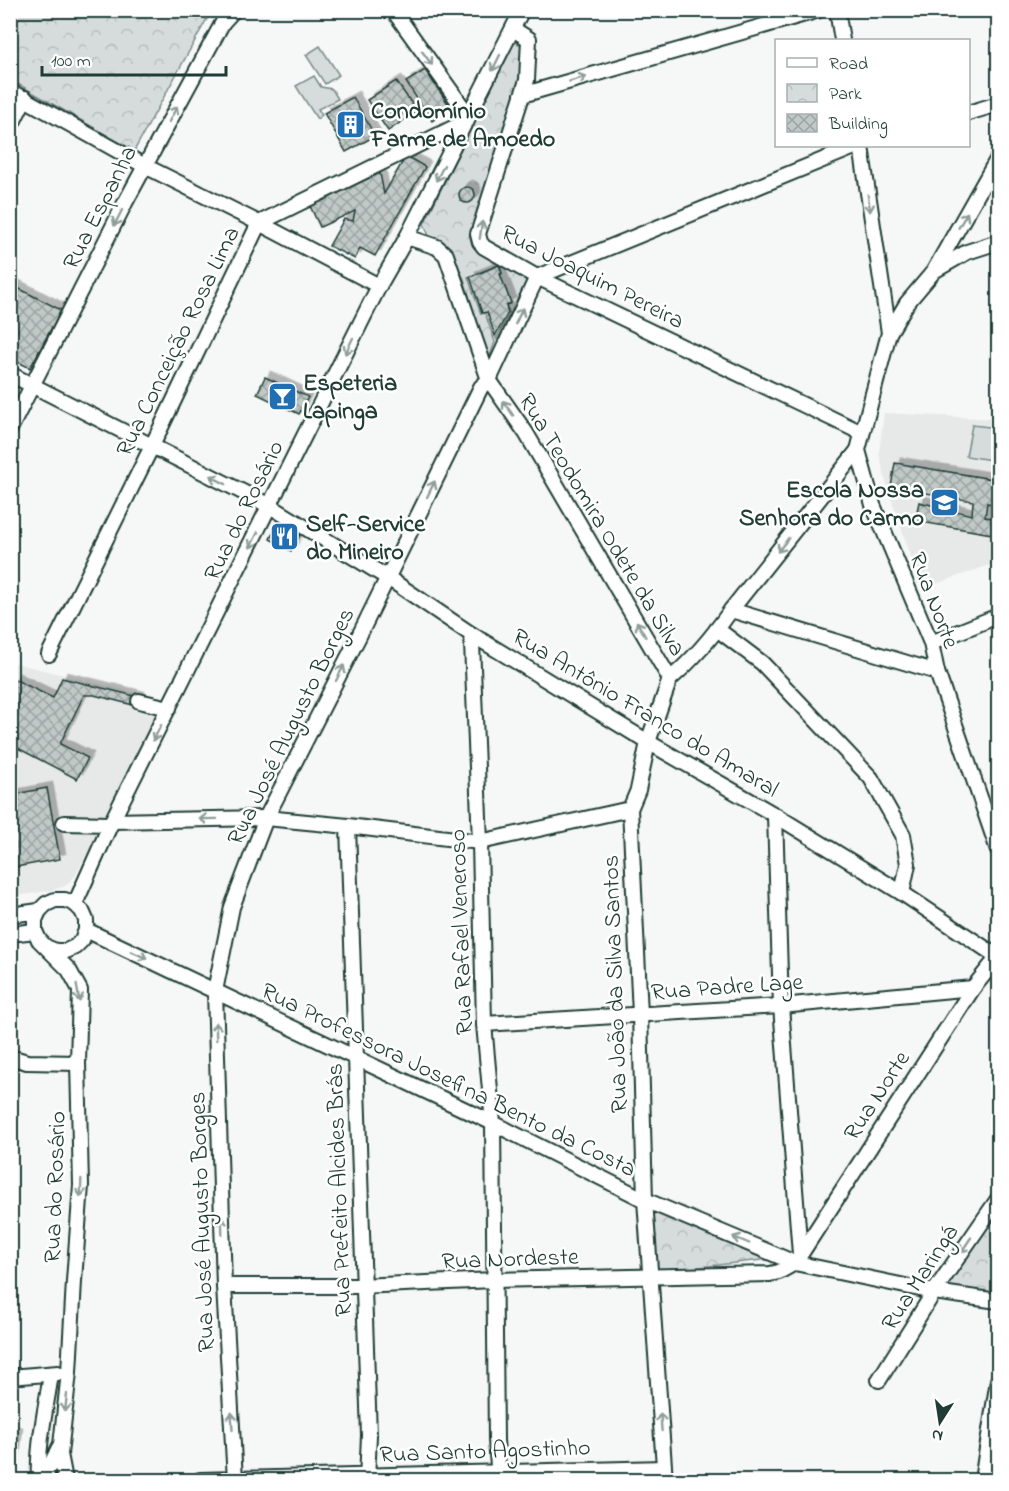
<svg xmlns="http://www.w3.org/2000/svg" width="1009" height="1491" font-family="'Indie Flower',sans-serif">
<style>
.built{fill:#e6e9e8}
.grass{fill:#d6dcdb;stroke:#7a8c88;stroke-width:1.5}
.park{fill:url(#park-crowns);stroke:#7a8c88;stroke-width:1.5}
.building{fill:url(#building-cross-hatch);stroke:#1f3d34;stroke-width:1.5;filter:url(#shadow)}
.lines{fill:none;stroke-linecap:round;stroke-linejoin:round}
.minor-casing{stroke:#1f3d34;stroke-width:18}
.minor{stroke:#fff;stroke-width:14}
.oneway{stroke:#8f9e9a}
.labels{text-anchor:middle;stroke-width:5;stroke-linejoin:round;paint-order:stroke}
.poi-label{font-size:24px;font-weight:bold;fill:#1f3d34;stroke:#fff;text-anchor:start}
.street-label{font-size:24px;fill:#1f3d34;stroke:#fff}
</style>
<defs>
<pattern id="park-crowns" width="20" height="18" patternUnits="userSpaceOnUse" patternTransform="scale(1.5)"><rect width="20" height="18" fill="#d6dcdb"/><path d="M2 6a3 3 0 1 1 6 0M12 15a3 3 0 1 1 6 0" fill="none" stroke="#b7bebd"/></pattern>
<pattern id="building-cross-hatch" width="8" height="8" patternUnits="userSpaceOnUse" patternTransform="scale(1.5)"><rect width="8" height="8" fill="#c0c9c6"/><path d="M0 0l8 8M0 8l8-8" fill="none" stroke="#9ba4a2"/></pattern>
<filter id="shadow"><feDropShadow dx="5.5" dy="-5.5" stdDeviation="0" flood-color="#0004"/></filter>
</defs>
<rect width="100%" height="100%" fill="#f6f7f7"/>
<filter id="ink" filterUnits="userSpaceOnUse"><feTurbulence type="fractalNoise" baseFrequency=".0167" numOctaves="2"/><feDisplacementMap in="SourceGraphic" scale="12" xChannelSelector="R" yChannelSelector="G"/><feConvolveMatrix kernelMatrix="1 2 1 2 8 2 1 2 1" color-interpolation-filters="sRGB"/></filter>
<g filter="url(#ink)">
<!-- built -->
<g class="built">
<path d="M884,413L998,419V562L922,589L887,486L879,453Z"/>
<path d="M11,662L168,701L75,876L65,886L53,890L11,897Z"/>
</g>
<!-- grass -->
<g class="grass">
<path d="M320,46L339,75L325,84L306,55Z"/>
<path d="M314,76L321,87L332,89L338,99L318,109L322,115L317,119L296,86Z"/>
<path d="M972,425L998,428V461L966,456Z"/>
</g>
<!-- park -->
<g class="park">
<path d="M11,10H216V11L208,17L134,151L11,80Z"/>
<path d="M513,43L520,44L523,51L518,87L474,233L535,279L497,340L496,338L510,314L506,305L511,303L500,275L502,274L499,265L468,277L481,314L485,313L495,342L488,361L464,279L448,246L442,241L429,236L424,224Z"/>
<path d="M651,1209L771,1259L655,1272Z"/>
<path d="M998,1209V1296L943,1288Z"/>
</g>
<!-- building -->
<g class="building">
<path d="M425,70L451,108L432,121L406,82Z"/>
<path d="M396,81L417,111L388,131L367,100Z"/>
<path d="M353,97L375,136L346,152L324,113Z"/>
<path d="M406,156L425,167L375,256L360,248L355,259L329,246L344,219L353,221L355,211L320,227L310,206L380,173L384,194Z"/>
<circle cx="467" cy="195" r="8"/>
<path d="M499,265L502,273L500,274L511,303L506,305L508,313L495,336L487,312L482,313L470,277Z"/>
<path d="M10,284L61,310L30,368L10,358Z"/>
<path d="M265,377L308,397L299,414L257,394Z"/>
<path d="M895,463L998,480V505L987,503L985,517L998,519V535L915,521L919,502L972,515L973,501L891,487Z"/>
<path d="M283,526L300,535L291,551L270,539L276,527Z"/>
<path d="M62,678L139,697L137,706L94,695H84L60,744L88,758L77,779L10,744V687L14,679L53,698Z"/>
<path d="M47,788L60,859L10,868V795Z"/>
<path d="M10,1432L17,1433L13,1471H10Z"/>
</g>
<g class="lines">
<defs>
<g id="minor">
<path d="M393,10L469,116"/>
<path d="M837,10L842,40"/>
<path d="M513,29L529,39L527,80L478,234L480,242L484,247L537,277L862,433"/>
<path d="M10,91L145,166L259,223L379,286"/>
<path d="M522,95L819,10"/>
<path d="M968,113L998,104"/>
<path d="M10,128L25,98"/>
<path d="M861,146L889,333"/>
<path d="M998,242L967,252L934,271L907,303L889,333L858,450L873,505L931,643L937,672L998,850"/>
<path d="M935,269L998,158"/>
<path d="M537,277L857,146"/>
<path d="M10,374L270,506L388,578L471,634L648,742L775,815L902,893L998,957"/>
<path d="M10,429L125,203L223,22L234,10"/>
<path d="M731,610L937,672"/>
<path d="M717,629L762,663L871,778L903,835L908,864L902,893"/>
<path d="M471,634L472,643L480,842L484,1024L493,1123L496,1440L499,1480"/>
<path d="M931,643L998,616"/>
<path d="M49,654L152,446L259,223L467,121"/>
<path d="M670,679C694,659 713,636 731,610L858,450"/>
<path d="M139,701L169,708"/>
<path d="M630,809L640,1014L645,1200L665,1480"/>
<path d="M775,815L781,1006L800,1254"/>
<path d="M112,821L266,818L348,826L480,842L630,809L638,790L648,742L670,679L526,433L489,380L446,255L437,247L407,237"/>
<path d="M64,823L111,824"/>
<path d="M348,826L369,1435L367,1480"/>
<path d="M75,904L112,821L379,286L407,237L522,10"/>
<path d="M10,915L39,911"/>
<path d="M86,930L493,1123L645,1200L795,1263L934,1292L998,1301"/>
<path d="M10,934L35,931"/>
<path d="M46,947L56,951H66L75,947L82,940L86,930V920L82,911L75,904L65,900H55L46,904L39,911L35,920V931L39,940L69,970L80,990L78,1063L81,1185L74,1281L69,1372L60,1454L65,1480"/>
<path d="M484,1024L781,1006L973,988"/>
<path d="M10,1057L27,1062L78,1063"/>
<path d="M224,1286H359L494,1280L770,1274L779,1272L795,1263L973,988L998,957V954"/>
<path d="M10,1377L58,1373"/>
<path d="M879,1380L934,1292L998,1199"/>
<path d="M39,1480C37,1445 46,1409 51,1374"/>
<path d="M43,1480L60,1446"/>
<path d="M200,1480L664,1468"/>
<path d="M235,1480L224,1286L215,991L232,907L266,818L359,636L481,387L489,380L537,277"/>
<path d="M982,1480L998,1380"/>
</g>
</defs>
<!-- minor casing -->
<use href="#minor" class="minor-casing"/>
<!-- minor -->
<use href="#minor" class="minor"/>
</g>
<!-- one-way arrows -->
<defs><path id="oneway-shaft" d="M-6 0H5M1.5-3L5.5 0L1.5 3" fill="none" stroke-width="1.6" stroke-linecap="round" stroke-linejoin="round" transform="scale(1.5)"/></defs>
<g class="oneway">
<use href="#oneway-shaft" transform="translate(427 58) rotate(54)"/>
<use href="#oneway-shaft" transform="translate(496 63) rotate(116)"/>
<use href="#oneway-shaft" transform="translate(578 79) rotate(-16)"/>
<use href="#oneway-shaft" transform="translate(173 114) rotate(-62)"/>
<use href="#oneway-shaft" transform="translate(440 173) rotate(117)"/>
<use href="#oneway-shaft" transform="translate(869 203) rotate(82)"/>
<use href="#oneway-shaft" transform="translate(118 218) rotate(117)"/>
<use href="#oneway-shaft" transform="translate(963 220) rotate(-60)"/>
<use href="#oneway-shaft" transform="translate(481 230) rotate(-82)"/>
<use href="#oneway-shaft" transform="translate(519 316) rotate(-65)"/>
<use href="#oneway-shaft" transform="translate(349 346) rotate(116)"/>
<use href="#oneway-shaft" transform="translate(508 408) rotate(-125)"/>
<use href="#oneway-shaft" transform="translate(218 480) rotate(-153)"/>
<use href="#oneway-shaft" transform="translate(431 489) rotate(-64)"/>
<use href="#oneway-shaft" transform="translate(254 540) rotate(117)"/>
<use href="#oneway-shaft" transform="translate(783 545) rotate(128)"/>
<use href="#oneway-shaft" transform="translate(641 629) rotate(-120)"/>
<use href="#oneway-shaft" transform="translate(340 673) rotate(-63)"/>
<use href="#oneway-shaft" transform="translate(157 733) rotate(117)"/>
<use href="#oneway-shaft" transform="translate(208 819) rotate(179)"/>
<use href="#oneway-shaft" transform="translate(139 955) rotate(25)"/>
<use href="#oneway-shaft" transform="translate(78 993) rotate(80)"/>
<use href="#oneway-shaft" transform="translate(216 1031) rotate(-92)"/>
<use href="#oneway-shaft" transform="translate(81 1188) rotate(92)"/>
<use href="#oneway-shaft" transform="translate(222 1226) rotate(-92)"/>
<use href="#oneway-shaft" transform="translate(741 1240) rotate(-157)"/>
<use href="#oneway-shaft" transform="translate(966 1245) rotate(124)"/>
<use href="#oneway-shaft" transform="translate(66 1403) rotate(96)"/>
<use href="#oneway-shaft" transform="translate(232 1421) rotate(-93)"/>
<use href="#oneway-shaft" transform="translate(661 1422) rotate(-94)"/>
</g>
</g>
<!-- icons -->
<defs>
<symbol id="building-square" viewBox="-11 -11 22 22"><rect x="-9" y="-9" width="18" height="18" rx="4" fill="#1f6fb2" stroke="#fff"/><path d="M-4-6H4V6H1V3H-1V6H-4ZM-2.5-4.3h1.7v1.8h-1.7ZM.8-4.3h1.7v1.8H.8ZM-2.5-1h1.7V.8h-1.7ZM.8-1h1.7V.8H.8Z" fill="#fff"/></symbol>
<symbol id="bar-square" viewBox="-11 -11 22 22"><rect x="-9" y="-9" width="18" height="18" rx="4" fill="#1f6fb2" stroke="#fff"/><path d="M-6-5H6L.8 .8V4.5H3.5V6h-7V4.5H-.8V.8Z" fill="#fff"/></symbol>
<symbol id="university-square" viewBox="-11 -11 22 22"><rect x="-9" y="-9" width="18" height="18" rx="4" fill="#1f6fb2" stroke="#fff"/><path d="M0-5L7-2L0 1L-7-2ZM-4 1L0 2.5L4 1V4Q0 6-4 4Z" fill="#fff"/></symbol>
<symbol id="restaurant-square" viewBox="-11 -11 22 22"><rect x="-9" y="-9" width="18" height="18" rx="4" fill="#1f6fb2" stroke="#fff"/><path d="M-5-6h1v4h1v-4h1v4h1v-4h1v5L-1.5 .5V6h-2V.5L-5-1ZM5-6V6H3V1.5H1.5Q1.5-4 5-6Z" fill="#fff"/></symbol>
</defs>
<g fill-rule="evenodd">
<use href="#building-square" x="334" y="108" width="33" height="33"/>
<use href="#bar-square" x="266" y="380" width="33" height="33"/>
<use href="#university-square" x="928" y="486" width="33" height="33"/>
<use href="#restaurant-square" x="268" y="520" width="33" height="33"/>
</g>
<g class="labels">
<!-- poi labels -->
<g class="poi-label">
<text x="371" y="118">Condomínio<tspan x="371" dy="28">Farme de Amoedo</tspan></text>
<text x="303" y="390">Espeteria<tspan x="303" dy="28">Lapinga</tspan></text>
<text x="924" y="497" text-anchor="end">Escola Nossa<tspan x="924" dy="28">Senhora do Carmo</tspan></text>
<text x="306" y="531">Self-Service<tspan x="306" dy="28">do Mineiro</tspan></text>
</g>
<!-- street labels -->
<g class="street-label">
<text transform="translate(99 207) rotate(-63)" y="8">Rua Espanha</text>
<text transform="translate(593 276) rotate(27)" y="8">Rua Joaquim Pereira</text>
<text transform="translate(177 341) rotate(-64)" y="8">Rua Conceição Rosa Lima</text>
<text transform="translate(243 510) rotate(-64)" y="8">Rua do Rosário</text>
<text transform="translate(603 524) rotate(59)" y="8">Rua Teodomira Odete da Silva</text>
<text transform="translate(935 600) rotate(69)" y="8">Rua Norte</text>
<text transform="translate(646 712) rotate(31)" y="8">Rua Antônio Franco do Amaral</text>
<text transform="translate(290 726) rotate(-64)" y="8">Rua José Augusto Borges</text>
<text transform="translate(460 932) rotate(-92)" y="8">Rua Rafael Veneroso</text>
<text transform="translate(614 984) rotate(-92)" y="8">Rua João da Silva Santos</text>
<text transform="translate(727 986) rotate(-4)" y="8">Rua Padre Lage</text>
<text transform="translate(449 1079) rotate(26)" y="8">Rua Professora Josefina Bento da Costa</text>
<text transform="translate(876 1095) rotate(-57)" y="8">Rua Norte</text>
<text transform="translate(54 1187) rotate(-88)" y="8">Rua do Rosário</text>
<text transform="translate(338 1190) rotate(-92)" y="8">Rua Prefeito Alcides Brás</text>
<text transform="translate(201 1222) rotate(-92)" y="8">Rua José Augusto Borges</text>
<text transform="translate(510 1258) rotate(-2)" y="8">Rua Nordeste</text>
<text transform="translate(919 1277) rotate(-57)" y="8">Rua Maringá</text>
<text transform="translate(485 1450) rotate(-2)" y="8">Rua Santo Agostinho</text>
</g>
</g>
<!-- margin -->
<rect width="1009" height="1491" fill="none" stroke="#fff" stroke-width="36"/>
<rect x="18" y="18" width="973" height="1455" fill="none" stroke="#1f3d34" stroke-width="2" filter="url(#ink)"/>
<!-- legend -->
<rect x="775" y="39" width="195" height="108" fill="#ffffff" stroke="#a5b1ae" stroke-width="1.5"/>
<rect x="787" y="58" width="30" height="9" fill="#ffffff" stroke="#a5b1ae" stroke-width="1.5"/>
<text x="829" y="69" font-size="18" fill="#1f3d34">Road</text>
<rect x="787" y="84" width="30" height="18" fill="url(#park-crowns)" stroke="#a5b1ae" stroke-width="1.5"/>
<text x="829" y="99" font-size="18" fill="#1f3d34">Park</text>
<rect x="787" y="114" width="30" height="18" fill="url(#building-cross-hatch)" stroke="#a5b1ae" stroke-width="1.5"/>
<text x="829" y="129" font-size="18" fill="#1f3d34">Building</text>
<!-- north arrow -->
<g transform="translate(940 1422) rotate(192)" stroke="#ffffff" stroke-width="4.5" paint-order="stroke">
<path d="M0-4.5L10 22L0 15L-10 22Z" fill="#1f3d34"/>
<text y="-9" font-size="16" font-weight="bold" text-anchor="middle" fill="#1f3d34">N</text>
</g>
<!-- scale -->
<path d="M42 66v9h184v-9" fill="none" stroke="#1f3d34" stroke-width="3"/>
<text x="51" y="66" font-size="18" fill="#1f3d34" stroke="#ffffff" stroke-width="4.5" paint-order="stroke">100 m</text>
</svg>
